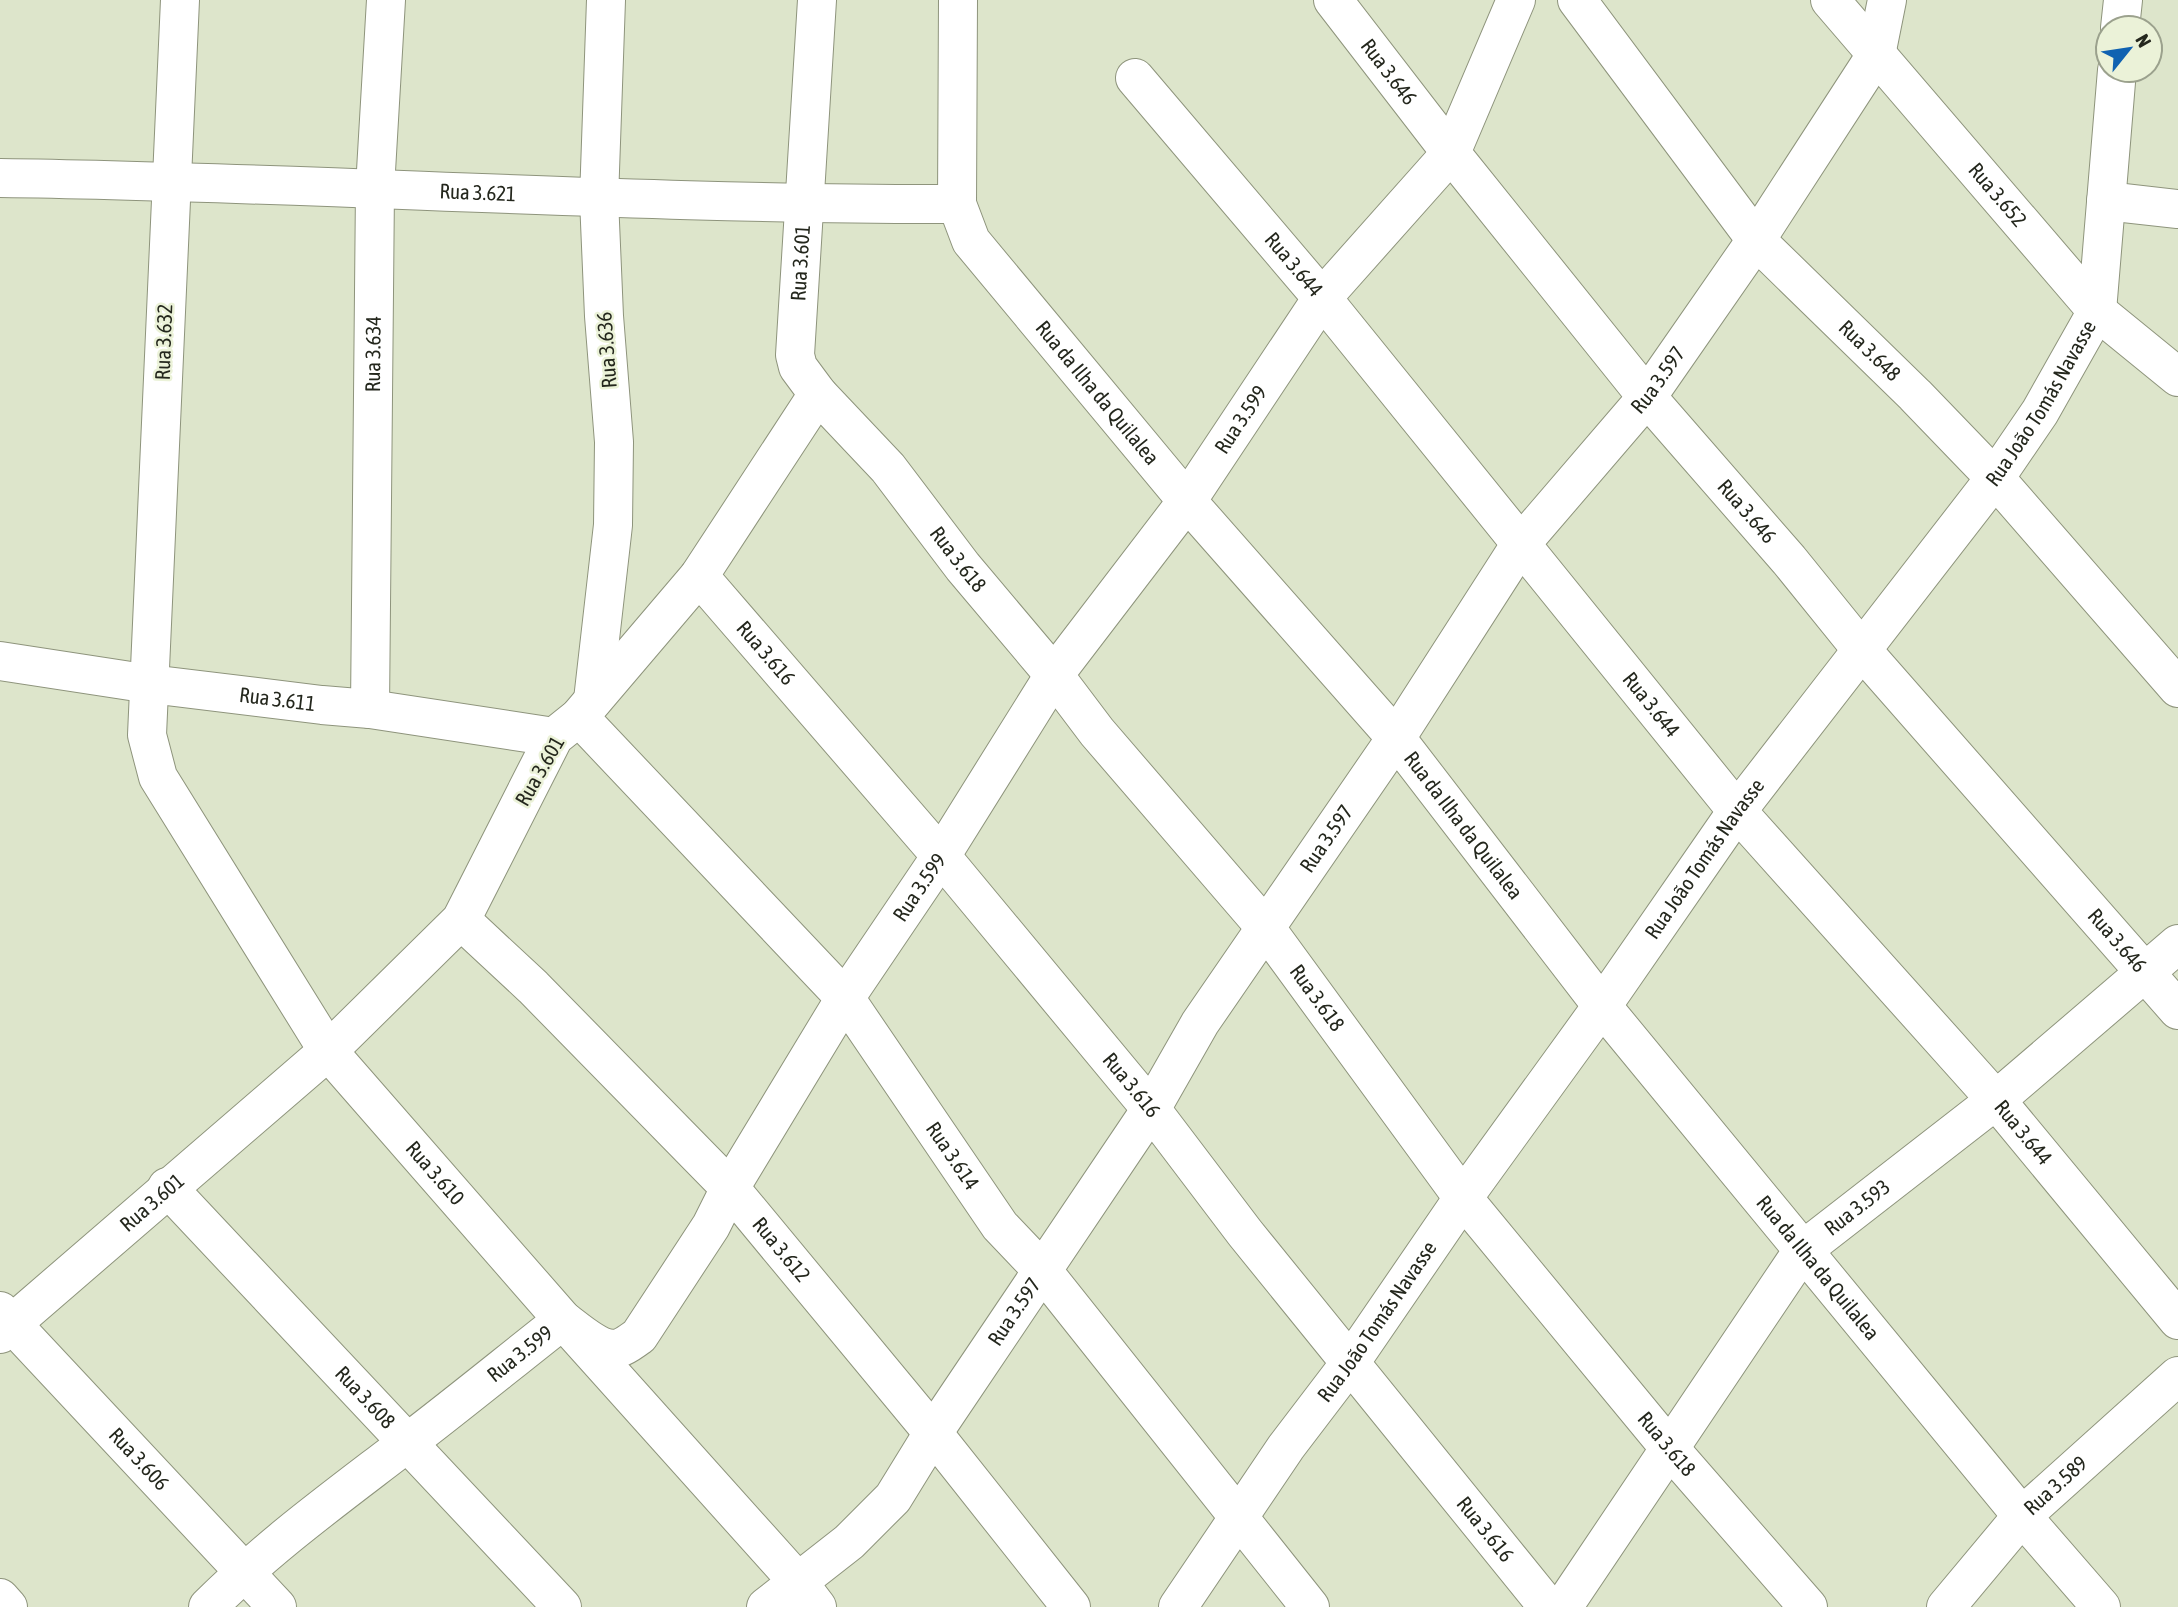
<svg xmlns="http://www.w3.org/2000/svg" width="2178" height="1607" font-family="'Asap Condensed',sans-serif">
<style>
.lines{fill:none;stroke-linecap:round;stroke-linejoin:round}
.minor-casing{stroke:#8e947c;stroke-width:40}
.minor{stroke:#fff;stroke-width:38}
.labels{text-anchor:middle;stroke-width:5;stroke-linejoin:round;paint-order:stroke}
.street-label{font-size:21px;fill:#24271d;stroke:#ebf2d8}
</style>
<rect width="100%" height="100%" fill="#dde5cb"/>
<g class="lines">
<defs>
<g id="minor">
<path id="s1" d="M180,0L147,735L158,777L328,1051L563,1320L798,1582L817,1607"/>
<path id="s2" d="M958,0L957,204L971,241L1187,501L1396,738L1602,1006L2022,1516L2101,1607"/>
<path id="s3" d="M1333,0L1451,153L1647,397L1789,560L1861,649L2178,1010"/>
<path id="s4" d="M1577,0L1756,240L1915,395L1995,478L2178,688"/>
<path id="s5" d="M1830,0L2097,311L2178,377"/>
<path d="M2120,28L2123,0"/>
<path id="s6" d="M1135,78L1322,298L1737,811L1996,1100L2178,1320"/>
<path id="s7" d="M0,178C319,182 637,205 957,204"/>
<path d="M2106,201L2178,209"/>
<path id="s8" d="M818,394L888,468L963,567L1054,675L1097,732L1265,927L1463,1198L1671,1450L1808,1607"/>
<path id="s9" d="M699,576L941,856L1151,1109L1245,1233L1548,1607"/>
<path id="s10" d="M0,661L150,684L322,705L370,709L554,737"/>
<path d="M593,700L613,525L614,442L604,316L599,199L606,0"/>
<path id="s11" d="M370,709L375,188L386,0"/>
<path id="s12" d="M579,717L845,998L1000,1226L1042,1270L1310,1607"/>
<path id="s13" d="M461,920L533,987L730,1188L933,1433L1071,1607"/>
<path id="s14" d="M167,1187L562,1607"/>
<path id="s15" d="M0,1311L277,1607"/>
<path id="s16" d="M0,1334L328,1051L461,920L554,737L579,717L699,576L818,394L798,367L795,355L817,0"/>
<path d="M0,1598L8,1607"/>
<path id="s17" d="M208,1607C271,1544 341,1494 411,1440C462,1401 512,1360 563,1320C577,1330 601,1353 619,1348C626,1346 633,1340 639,1336L711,1226L730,1188L845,998L941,856L1054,675L1187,501L1322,298L1451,153L1516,0"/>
<path id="s18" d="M766,1607L849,1542L893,1498L933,1433L1151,1109L1200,1023L1396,738L1520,545L1647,397L1756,240L1876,55L1887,0"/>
<path id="s19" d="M1178,1607L1286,1447L1350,1363L1463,1198L1602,1006L1737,811L1995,478L2040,412L2097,311L2117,70"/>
<path id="s20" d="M1563,1607L1803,1250L1996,1100L2178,944"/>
<path id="s21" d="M1946,1607L2022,1516L2178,1376"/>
</g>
</defs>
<!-- minor casing -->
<use href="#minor" class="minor-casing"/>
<!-- minor -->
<use href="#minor" class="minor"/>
</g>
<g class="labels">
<!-- street labels -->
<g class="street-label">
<text dy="7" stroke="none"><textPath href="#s3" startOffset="91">Rua 3.646</textPath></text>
<text dy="7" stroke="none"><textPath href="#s7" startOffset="478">Rua 3.621</textPath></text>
<text dy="7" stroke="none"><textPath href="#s5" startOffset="257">Rua 3.652</textPath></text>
<text dy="7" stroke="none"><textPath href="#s16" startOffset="1398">Rua 3.601</textPath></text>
<text dy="7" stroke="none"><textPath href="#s6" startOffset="245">Rua 3.644</textPath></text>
<text transform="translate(164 342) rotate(-88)" y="7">Rua 3.632</text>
<text transform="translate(607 350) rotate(-94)" y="7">Rua 3.636</text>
<text dy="7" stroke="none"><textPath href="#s4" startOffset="458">Rua 3.648</textPath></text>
<text dy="7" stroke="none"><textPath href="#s11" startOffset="355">Rua 3.634</textPath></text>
<text dy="7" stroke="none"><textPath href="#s18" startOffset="1524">Rua 3.597</textPath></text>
<text dy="7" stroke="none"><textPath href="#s2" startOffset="441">Rua da Ilha da Quilalea</textPath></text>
<text dy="7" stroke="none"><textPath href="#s19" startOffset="1482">Rua João Tomás Navasse</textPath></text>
<text dy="7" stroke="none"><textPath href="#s17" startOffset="1642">Rua 3.599</textPath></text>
<text dy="7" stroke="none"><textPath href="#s3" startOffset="658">Rua 3.646</textPath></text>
<text dy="7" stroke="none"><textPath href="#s8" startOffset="217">Rua 3.618</textPath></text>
<text dy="7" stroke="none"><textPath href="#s9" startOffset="102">Rua 3.616</textPath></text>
<text dy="7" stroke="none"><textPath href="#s10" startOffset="280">Rua 3.611</textPath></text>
<text dy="7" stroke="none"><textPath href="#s6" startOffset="812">Rua 3.644</textPath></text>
<text transform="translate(540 771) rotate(-60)" y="7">Rua 3.601</text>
<text dy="7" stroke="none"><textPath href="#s2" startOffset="1008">Rua da Ilha da Quilalea</textPath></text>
<text dy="7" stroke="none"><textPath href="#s18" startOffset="957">Rua 3.597</textPath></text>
<text dy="7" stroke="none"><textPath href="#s19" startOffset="915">Rua João Tomás Navasse</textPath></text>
<text dy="7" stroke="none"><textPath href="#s17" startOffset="1074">Rua 3.599</textPath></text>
<text dy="7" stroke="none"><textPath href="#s3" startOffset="1225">Rua 3.646</textPath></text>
<text dy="7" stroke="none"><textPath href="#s8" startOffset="784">Rua 3.618</textPath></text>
<text dy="7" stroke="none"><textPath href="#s9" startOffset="668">Rua 3.616</textPath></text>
<text dy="7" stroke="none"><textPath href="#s6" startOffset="1379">Rua 3.644</textPath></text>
<text dy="7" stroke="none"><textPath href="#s12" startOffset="578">Rua 3.614</textPath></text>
<text dy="7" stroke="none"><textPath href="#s1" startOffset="1264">Rua 3.610</textPath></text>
<text dy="7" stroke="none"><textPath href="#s16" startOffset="201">Rua 3.601</textPath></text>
<text dy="7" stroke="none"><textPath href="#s20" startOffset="499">Rua 3.593</textPath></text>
<text dy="7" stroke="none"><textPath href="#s13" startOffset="460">Rua 3.612</textPath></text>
<text dy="7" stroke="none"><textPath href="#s2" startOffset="1575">Rua da Ilha da Quilalea</textPath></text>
<text dy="7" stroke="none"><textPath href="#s18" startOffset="390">Rua 3.597</textPath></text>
<text dy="7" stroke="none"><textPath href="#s19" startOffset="348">Rua João Tomás Navasse</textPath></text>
<text dy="7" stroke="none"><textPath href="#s17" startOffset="402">Rua 3.599</textPath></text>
<text dy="7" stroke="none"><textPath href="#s14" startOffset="289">Rua 3.608</textPath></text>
<text dy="7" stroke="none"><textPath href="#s8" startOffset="1351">Rua 3.618</textPath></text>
<text dy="7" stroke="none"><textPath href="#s15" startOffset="203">Rua 3.606</textPath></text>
<text dy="7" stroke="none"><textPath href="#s21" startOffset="164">Rua 3.589</textPath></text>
<text dy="7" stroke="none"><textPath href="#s9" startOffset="1236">Rua 3.616</textPath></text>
</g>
</g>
<!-- north arrow -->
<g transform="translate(2129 49) rotate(60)"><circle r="33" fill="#ebf2d8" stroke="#9ba18d" stroke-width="2"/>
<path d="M0-5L12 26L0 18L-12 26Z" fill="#1062b1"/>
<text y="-10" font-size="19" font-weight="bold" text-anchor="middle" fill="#24271d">N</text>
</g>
</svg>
